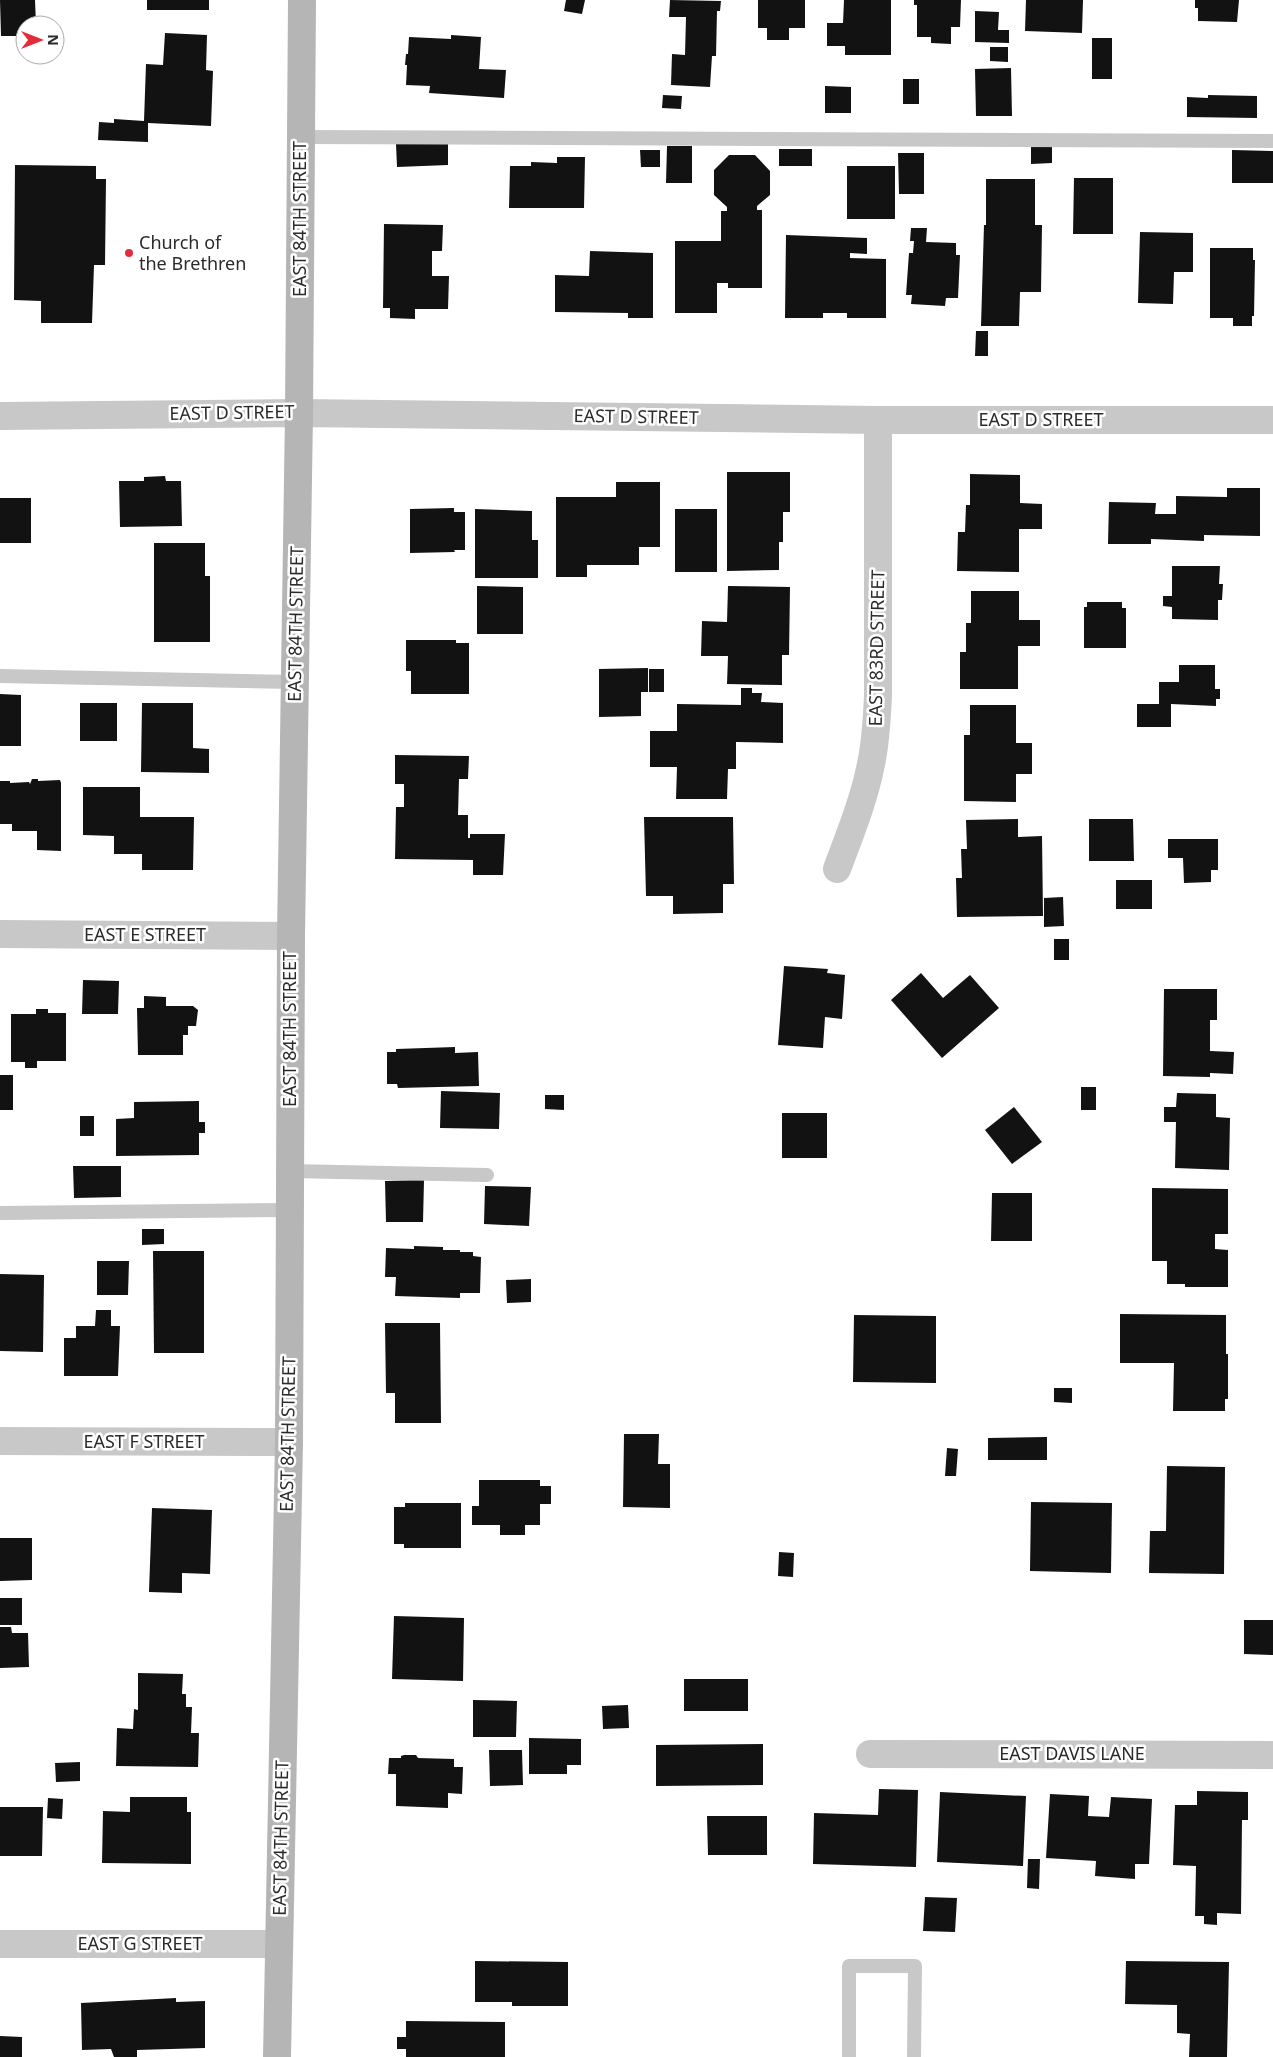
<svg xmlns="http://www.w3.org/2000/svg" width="1273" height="2057" font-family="'Noto Sans',sans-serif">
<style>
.building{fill:#121212}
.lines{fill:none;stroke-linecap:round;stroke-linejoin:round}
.lane{stroke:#c8c8c8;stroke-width:14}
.street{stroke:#c8c8c8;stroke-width:28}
.secondary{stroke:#b5b5b5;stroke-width:28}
.poi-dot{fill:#e32c3a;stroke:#fff;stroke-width:2}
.labels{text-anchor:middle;stroke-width:5;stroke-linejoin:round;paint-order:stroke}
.street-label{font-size:18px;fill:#2b2b2b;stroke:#fff}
.poi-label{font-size:18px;fill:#2b2b2b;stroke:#fff;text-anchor:start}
</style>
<rect width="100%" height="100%" fill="#fff"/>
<!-- building -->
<g class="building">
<path d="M0,0H35L36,25H25V36H1Z"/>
<rect x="147" y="0" width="62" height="10"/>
<path d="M566,0H585L582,14L564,11Z"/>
<path d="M670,0L721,1L720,11H717L716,56H712L710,87L671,85L672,54L685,55L686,17H669Z"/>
<path d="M758,0H805V28H789V40H767V28H758Z"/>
<path d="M844,0H891V55H845V46H827V23H843Z"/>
<path d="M914,0H961L960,27H951V44L931,43V37H917V5H914Z"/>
<path d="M1026,0H1083L1082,33L1025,31Z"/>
<path d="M1195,0H1239L1237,22L1198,21V8H1195Z"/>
<path d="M975,11L999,12L998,30H1009V43L975,42Z"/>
<path d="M165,33L207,35L206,70L213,71L211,126L148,123V142L98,140L99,122L114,123V119L144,121L146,64L163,65Z"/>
<path d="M451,35L481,37L479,69L506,70L504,98L429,93L430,86L406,85L407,65H405L406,54H408L409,37L451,39Z"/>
<rect x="1092" y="38" width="20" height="41"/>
<path d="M990,47H1008V62L990,61Z"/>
<path d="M1011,68L1012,116H976L975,69Z"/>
<rect x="903" y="79" width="16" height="25"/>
<path d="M825,86L851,87V113H825Z"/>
<path d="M663,95L682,96L681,109L662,108Z"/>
<path d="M1208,95L1257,96V118L1187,117V97L1208,98Z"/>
<path d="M448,143V165L397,167L396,144Z"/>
<path d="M1052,145V163L1031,164V146Z"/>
<path d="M667,146H692V183H666Z"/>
<rect x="779" y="149" width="33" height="17"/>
<path d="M640,150H660V167H641Z"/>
<path d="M1232,150L1273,151V183H1232Z"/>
<path d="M898,153H924V194H899Z"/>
<path d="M729,155H755L770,171V195L757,206V210H762V288H728V283H717V313H675V241H721V211H727V207L714,195V170Z"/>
<path d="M557,157H585L584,208H509L510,166H531V162L557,163Z"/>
<path d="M15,165L96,166V179H106L105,265H94L92,323H41V301L14,300Z"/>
<rect x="847" y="166" width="48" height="53"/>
<path d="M1074,178H1113V234H1073Z"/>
<path d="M986,179H1035V225H1042L1041,292H1020L1019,326H981L984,225H986Z"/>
<path d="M384,224L443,225L442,251H432V276H449L448,309H415V319L390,318V308H383Z"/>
<path d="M911,228H927L926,242L956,243V255H960L958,298H946L945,306L911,304L912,295H906L909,253H913L914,241H910Z"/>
<path d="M1140,232L1193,233V272H1174L1173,304L1138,303Z"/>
<path d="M786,235L867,238V254L850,253V258L886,259V318H847V313H823V318H785Z"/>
<path d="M1210,248H1253V260H1255L1254,316H1252V326H1233V318H1210Z"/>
<path d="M590,251L653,253V318H628V313L555,312V275L589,276Z"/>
<path d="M976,331H988V356H975Z"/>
<path d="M727,472H790V512H783V542H779V570L727,571Z"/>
<path d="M970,474L1020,475V503L1042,504V529H1019V572L957,571L958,532H965L966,505H970Z"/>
<path d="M165,476L166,481H181L182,526L120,527L119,481H144V477Z"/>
<path d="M616,482H660V547H639V565H587V577H556V497H616Z"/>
<path d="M1227,488H1260V536L1204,535V541L1151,539V544H1108L1109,502L1156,503L1155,514H1176V496L1227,497Z"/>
<rect x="0" y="498" width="31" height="45"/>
<path d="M454,508V512H465V550H454L455,552L410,553V509Z"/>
<path d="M475,509L532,511V540H538V578H475Z"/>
<rect x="675" y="509" width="42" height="63"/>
<path d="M154,543H205V576H210V642H154Z"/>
<path d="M1172,566H1220L1219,584H1223L1222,600H1218V620L1172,619V607L1163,606V596H1172Z"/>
<path d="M477,586L523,587V634H477Z"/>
<path d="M728,586L790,587L789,655H782V685L727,684L728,656H701L702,621L727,622Z"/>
<path d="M971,591H1019V620H1040V646H1018V689H960V652H966V623H971Z"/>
<path d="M1087,602H1122V608H1126V648H1084V607H1087Z"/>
<path d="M406,640H456V643H469V694H411V671H406Z"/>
<path d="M1179,665H1215V689H1220V699H1216V706L1171,704V727H1137V704H1159V682H1179Z"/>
<path d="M648,668V692H641V716L599,717V669Z"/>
<rect x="649" y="669" width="15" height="23"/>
<path d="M741,688H752V693H762L761,702L783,703V743L736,742V769H728L727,799H676L677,767H650V731H677V704L741,705Z"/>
<path d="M0,694L21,695V746H0Z"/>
<rect x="80" y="703" width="37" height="38"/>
<path d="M142,703H193V748L209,749V773L141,772Z"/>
<path d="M970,705H1016V743H1032V774H1016V802L964,801V735H970Z"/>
<path d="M395,755L469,756L468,779H459L458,815H468V838H470V834H505L503,875H473V860L395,859L396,807H404V784H395Z"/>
<path d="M32,779H38V781L60,780L61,783V851L37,850V831H12V824H0V781H10V783L29,782L30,784Z"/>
<path d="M83,787H140V817H194L193,870H142V854H114V836L83,835Z"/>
<path d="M644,817H733L734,884H723V913L673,914V896H646Z"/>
<path d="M1018,819V837L1042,836L1043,916L957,917L956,878H962L961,849H967L966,820Z"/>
<path d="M1089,819H1133L1134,861H1089Z"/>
<path d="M1168,839H1218V870H1211V882L1184,883L1183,858H1168Z"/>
<rect x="1116" y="880" width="36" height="29"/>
<path d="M1063,897L1064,926L1044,927V898Z"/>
<rect x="1054" y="939" width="15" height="21"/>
<path d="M784,966L828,969L827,973L845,975L842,1019L825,1017L823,1048L778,1045Z"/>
<path d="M921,973L943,998L970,975L999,1008L942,1058L891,1000Z"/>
<path d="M83,980L119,981L118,1014H82Z"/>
<path d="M1164,989H1217V1020H1210V1051L1234,1052L1233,1074L1210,1073V1077L1163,1076Z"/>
<path d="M144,996L166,997V1006H193L198,1010L196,1026H188V1035H183V1055H138L137,1008H144Z"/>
<path d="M36,1009H48V1013H66V1061H37V1068H25V1062H11V1014H36Z"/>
<path d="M455,1047V1053L478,1052L479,1086L398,1088L397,1084H387V1052H396V1049Z"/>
<rect x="0" y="1075" width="13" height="35"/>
<rect x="1081" y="1087" width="15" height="23"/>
<path d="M441,1091L500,1093L499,1129L440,1128Z"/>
<path d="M1177,1093L1216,1094V1117L1230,1118L1229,1170L1175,1168L1176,1122H1164V1107H1176Z"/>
<path d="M545,1095H564V1110L545,1109Z"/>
<path d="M199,1101V1122H205V1133H199V1155L116,1156V1119L134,1118V1102Z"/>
<path d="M1014,1107L1042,1142L1012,1164L985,1130Z"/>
<rect x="782" y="1113" width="45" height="45"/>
<rect x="80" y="1116" width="14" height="20"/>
<path d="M73,1166H121V1197L74,1198Z"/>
<path d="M424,1180L423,1222H386L385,1181Z"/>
<path d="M485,1186L531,1187L529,1226L484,1224Z"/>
<path d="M1152,1188L1228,1189V1234H1215V1249L1228,1250V1287H1185V1284H1167V1261H1152Z"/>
<path d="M992,1193H1032V1241H991Z"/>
<path d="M142,1229H164V1244L142,1245Z"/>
<path d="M414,1246L443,1247V1250H460V1252H473V1256L481,1257L480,1293H460V1298L395,1296L396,1277H385L386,1248L414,1249Z"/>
<path d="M153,1251H204V1353H154Z"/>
<path d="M97,1261H129L128,1295H97Z"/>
<path d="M0,1274L44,1275L43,1352L0,1351Z"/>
<path d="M531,1279V1302L507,1303L506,1280Z"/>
<path d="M96,1310H111V1326H120L118,1376H64V1338H76V1326H95Z"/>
<path d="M1120,1314L1226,1315V1354H1228V1399H1225V1411H1173L1174,1363H1120Z"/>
<path d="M854,1315L936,1316V1383L853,1382Z"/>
<path d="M385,1323H440L441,1423H395V1393H386Z"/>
<path d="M1054,1388H1072V1403L1054,1402Z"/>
<path d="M624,1434H659L658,1464H670V1508L623,1507Z"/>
<path d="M1047,1437V1460H988V1438Z"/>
<path d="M947,1448L958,1449L956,1476H945Z"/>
<path d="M1167,1466L1225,1467L1224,1574L1149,1573L1150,1531H1166Z"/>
<path d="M479,1480H540V1486H551V1504H540V1525H525V1535H500V1525H472V1506H479Z"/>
<path d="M1031,1502L1112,1503L1111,1573L1030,1571Z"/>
<path d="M405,1503H461V1548H404V1544H394V1507H405Z"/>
<path d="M152,1508L212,1510L210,1574L182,1573V1593L149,1592Z"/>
<path d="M0,1538H32V1580L0,1581Z"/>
<path d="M779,1552L794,1553L793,1577L778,1576Z"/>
<rect x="0" y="1598" width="22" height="27"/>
<path d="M394,1616L464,1618L463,1681L392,1679Z"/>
<path d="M1244,1620H1273V1655L1244,1654Z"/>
<path d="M0,1627H11L12,1633H28L29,1667L0,1668Z"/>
<path d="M138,1673L183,1674L182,1694H186V1707H192L191,1733H199L198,1767L116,1766L117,1728L133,1729L134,1709L138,1710Z"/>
<rect x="684" y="1679" width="64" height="32"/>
<path d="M473,1700L517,1701L516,1737H473Z"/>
<path d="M628,1705L629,1728L603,1729L602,1706Z"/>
<path d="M529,1738L581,1739V1765H567V1774H529Z"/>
<path d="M763,1744V1785L656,1786V1745Z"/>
<path d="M489,1750H522L523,1785L490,1786Z"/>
<path d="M404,1755H416L418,1758L454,1759V1767H463L462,1794L448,1793V1808L396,1806V1774H388L389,1758H401V1756Z"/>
<path d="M80,1762V1781L56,1782L55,1763Z"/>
<path d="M879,1789L918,1790L916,1867L813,1864L814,1813L878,1815Z"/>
<path d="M1197,1791L1248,1792V1820H1242L1241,1914L1217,1913V1925L1204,1924V1916H1195L1196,1866L1173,1865L1175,1805H1197Z"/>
<path d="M940,1792L1026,1796L1023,1866L937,1862Z"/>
<path d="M1050,1794L1089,1796L1088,1816L1109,1817L1111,1797L1152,1799L1149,1864H1135V1879L1095,1876L1096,1861L1046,1858Z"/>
<path d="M130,1797H187V1812H191V1864L102,1863L103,1811L130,1812Z"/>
<path d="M48,1798L63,1799L62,1819L47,1818Z"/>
<path d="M0,1807H43L42,1856H0Z"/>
<path d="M707,1816H767V1855H708Z"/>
<path d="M1028,1859H1040L1039,1889L1027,1888Z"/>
<path d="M925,1897L957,1898L955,1932L923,1931Z"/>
<path d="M475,1961L568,1962V2006H512V2002H475Z"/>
<path d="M1126,1961L1229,1962L1227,2057H1189L1190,2034L1177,2033V2005L1125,2004Z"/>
<path d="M176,1998V2002L205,2001V2048L137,2050V2057H114L111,2049L82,2050L81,2003Z"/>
<path d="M406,2021L505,2022V2057H406V2049H397V2037H406Z"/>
<path d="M0,2036L22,2037V2057H0Z"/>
</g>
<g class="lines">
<!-- lane -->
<g class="lane">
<path d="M301,137L1273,141"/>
<path d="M0,676L295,682"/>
<path d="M290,1171L487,1175"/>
<path d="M0,1213L290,1210"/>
<path d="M849,2057V1966H915L914,2057"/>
</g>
<!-- street -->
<g class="street">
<path d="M0,416L299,413L878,420H1273"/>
<path d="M837,869C850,834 864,800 871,764C876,741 877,718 878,695V420"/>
<path d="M0,934L291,936"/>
<path d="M0,1441L289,1442"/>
<path d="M870,1754L1273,1755"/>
<path d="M0,1944H279"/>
</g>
<!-- secondary -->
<path class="secondary" d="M277,2057L289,1442L291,936L299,413L302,0"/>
</g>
<!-- markers -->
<circle class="poi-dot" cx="129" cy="253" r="5"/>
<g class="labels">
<!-- street labels -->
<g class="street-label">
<text transform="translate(300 219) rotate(-90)" y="6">EAST 84TH STREET</text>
<text transform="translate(232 413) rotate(-1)" y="6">EAST D STREET</text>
<text transform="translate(636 417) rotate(1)" y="6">EAST D STREET</text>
<text x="1041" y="426">EAST D STREET</text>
<text transform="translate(296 624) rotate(-89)" y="6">EAST 84TH STREET</text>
<text transform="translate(877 648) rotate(-89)" y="6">EAST 83RD STREET</text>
<text x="145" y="941">EAST E STREET</text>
<text transform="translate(290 1029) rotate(-90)" y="6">EAST 84TH STREET</text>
<text transform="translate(288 1434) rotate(-89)" y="6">EAST 84TH STREET</text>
<text x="144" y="1448">EAST F STREET</text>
<text x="1072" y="1760">EAST DAVIS LANE</text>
<text transform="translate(281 1838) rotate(-89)" y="6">EAST 84TH STREET</text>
<text x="140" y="1950">EAST G STREET</text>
</g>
<!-- poi labels -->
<g class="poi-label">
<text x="139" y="249">Church of<tspan x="139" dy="21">the Brethren</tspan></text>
</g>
</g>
<!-- north arrow -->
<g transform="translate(40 40) rotate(90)"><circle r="24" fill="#ffffff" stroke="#aaaaaa"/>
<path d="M0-4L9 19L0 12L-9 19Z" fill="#e32c3a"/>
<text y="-8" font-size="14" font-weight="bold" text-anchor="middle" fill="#2b2b2b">N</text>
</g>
</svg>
